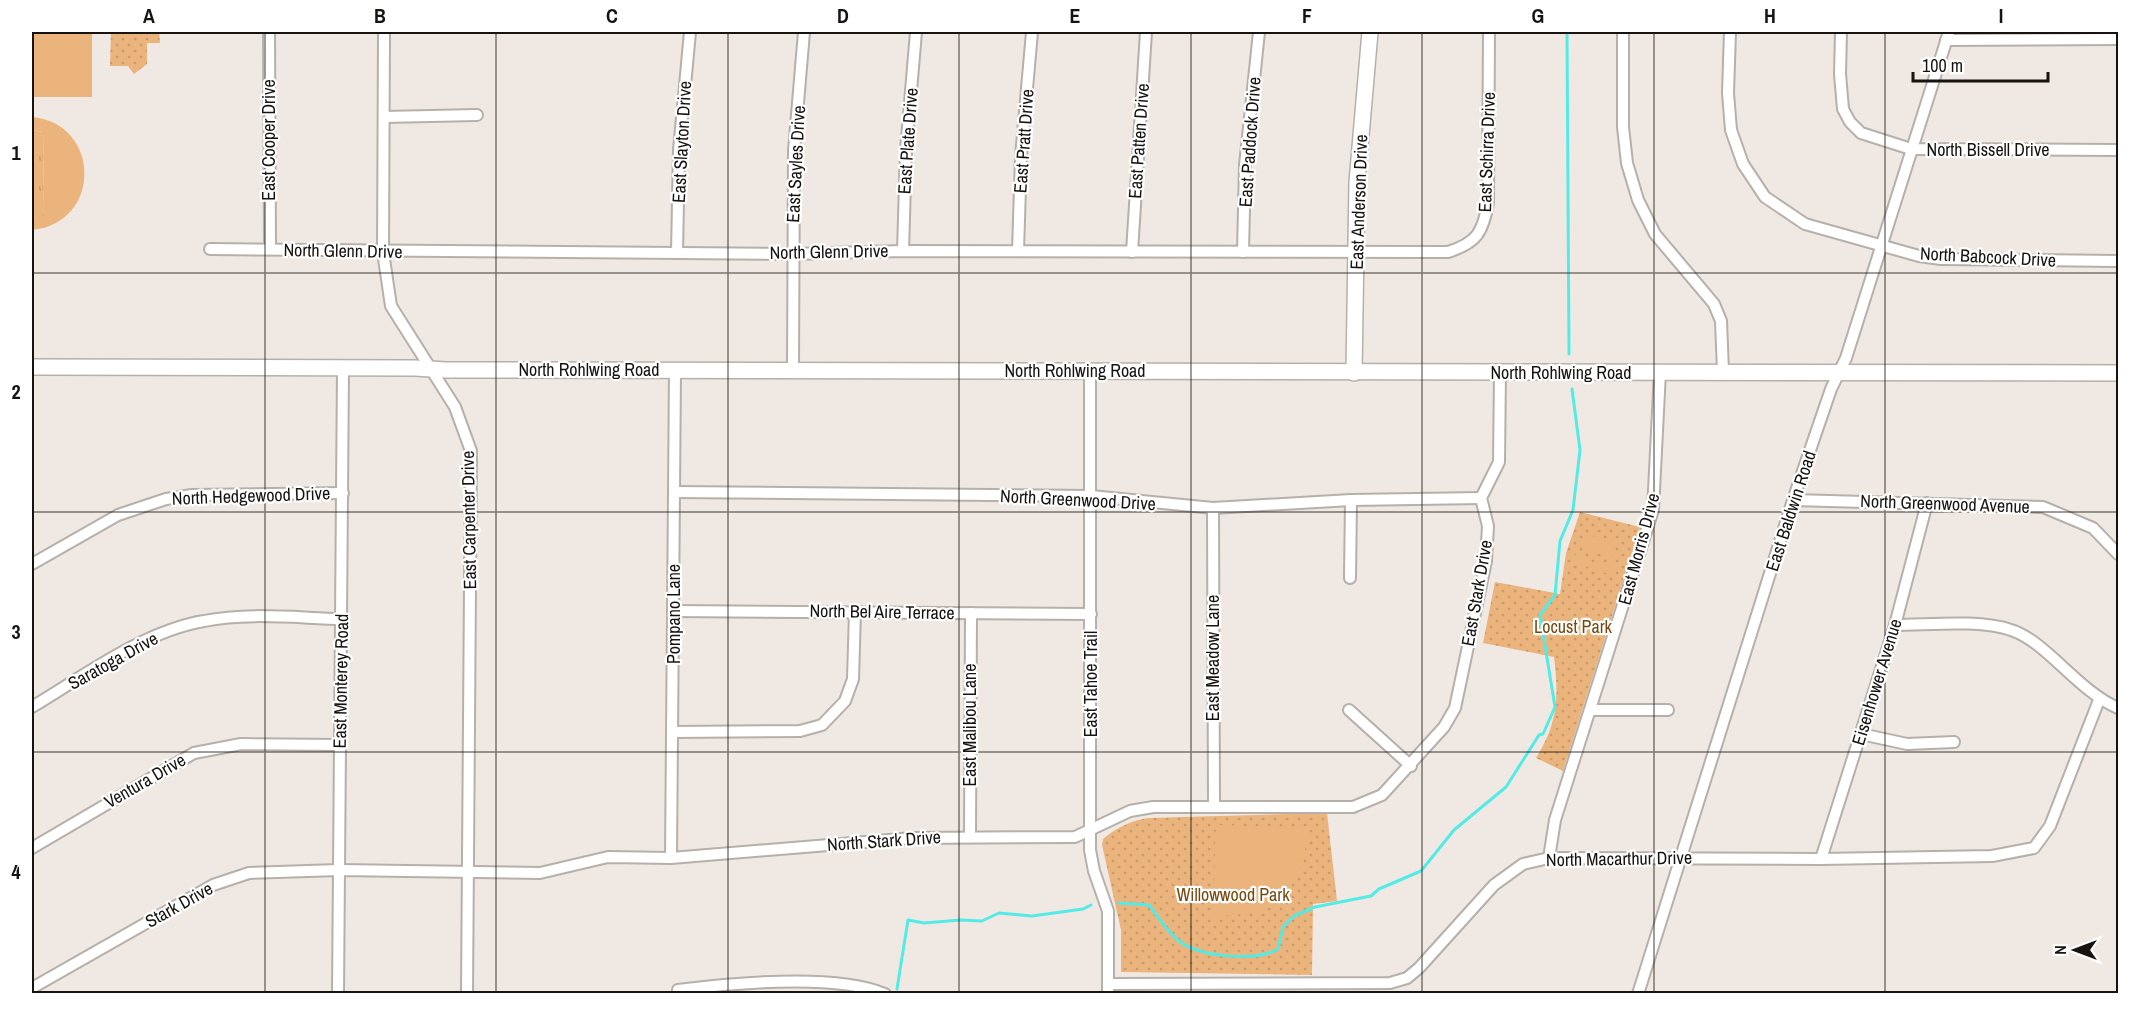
<svg xmlns="http://www.w3.org/2000/svg" width="2150" height="1025" font-family="'Archivo Narrow',sans-serif">
<style>
.grass{fill:url(#grass-tufts)}
.park{fill:url(#park-dots)}
.pitch{fill:#ebb47d}
.lines{fill:none;stroke-linecap:round;stroke-linejoin:round}
.stream{stroke:#54ebe7;stroke-width:3}
.street-casing{stroke:#b6b0aa;stroke-width:14}
.secondary-casing{stroke:#b6b0aa;stroke-width:18}
.street{stroke:#fff;stroke-width:10}
.secondary{stroke:#fff;stroke-width:15}
.grid{fill:none;stroke:#161311;stroke-width:1.5;stroke-opacity:0.55}
.labels{text-anchor:middle;stroke-width:4.5;stroke-linejoin:round;paint-order:stroke}
.street-label{font-size:18px;fill:#161311;stroke:#fff}
.park-label{font-size:18px;fill:#78490f;stroke:#fff}
.neatline{fill:none;stroke:#161311;stroke-width:2}
.grid-label{font-size:20px;text-anchor:middle;font-weight:bold;fill:#161311}
</style>
<defs>
<pattern id="grass-tufts" width="24" height="20" patternUnits="userSpaceOnUse" patternTransform="scale(1.5)"><rect width="24" height="20" fill="#ebb47d"/><path d="M3 7l-1-3M5 7V3M7 7l1-3M15 17l-1-3M17 17v-4M19 17l1-3" fill="none" stroke="#c99a6b"/></pattern>
<pattern id="park-dots" width="8" height="8" patternUnits="userSpaceOnUse" patternTransform="scale(1.5)"><rect width="8" height="8" fill="#ebb47d"/><path d="M2 2h.1M6 6h.1" fill="none" stroke="#c99a6b" stroke-width="1.8" stroke-linecap="round"/></pattern>
</defs>
<rect width="100%" height="100%" fill="#f0e9e3"/>
<!-- grass -->
<path class="grass" d="M32,130L43,132L44,216L32,218Z"/>
<!-- park -->
<g class="park">
<path d="M111,32H159L160,43H147V64L134,74L128,66H110Z"/>
<path d="M1580,512L1640,527L1563,771L1536,758C1558,723 1559,697 1554,657L1483,643L1495,582L1560,594L1566,553Z"/>
<path d="M1327,813L1337,901L1313,904L1312,975L1121,972V930L1102,845L1103,839C1116,828 1132,820 1149,818Z"/>
</g>
<!-- pitch -->
<g class="pitch">
<rect x="32" y="32" width="60" height="65"/>
<path d="M32,117C101,123 103,223 32,230V218L44,215L43,132L32,130Z"/>
<rect x="32" y="141" width="7" height="66"/>
<path d="M1585,534L1616,543L1611,558L1581,548Z"/>
<path d="M1573,554L1591,560L1588,567L1571,562Z"/>
<path d="M1597,561L1614,567L1611,575L1594,569Z"/>
<path d="M1220,825L1310,828C1303,861 1295,904 1256,912C1243,915 1228,915 1214,917L1215,832Z"/>
</g>
<g class="lines">
<!-- stream -->
<g class="stream">
<path d="M1567,32L1569,354"/>
<path d="M1119,903L1149,905C1158,917 1167,931 1179,941C1200,957 1255,962 1278,949L1283,927L1294,916L1315,907L1371,896L1379,889L1421,871L1454,830L1506,787L1539,735L1543,734L1555,707L1540,615L1555,595L1560,541L1573,510L1580,450L1572,389"/>
<path d="M897,989L908,920L924,923L961,920L982,921L999,913L1032,916L1083,909L1091,905"/>
</g>
<defs>
<g id="street">
<path d="M269,32L270,249"/>
<path d="M384,32L383,252L391,306L455,407L471,451L467,994"/>
<path d="M1623,32V127L1627,163L1638,200L1655,234L1714,304L1721,321L1723,371"/>
<path d="M1730,32L1728,93L1731,130L1743,164L1765,197L1805,224L1919,256L1941,259L2118,261"/>
<path d="M1841,32L1840,74L1843,109L1850,122L1861,133L1911,149L2118,150"/>
<path d="M1946,40L2118,39"/>
<path d="M384,117L477,115"/>
<path d="M210,249L792,254L903,251L1448,252C1477,243 1483,232 1488,203L1489,32"/>
<path d="M903,251L906,150L916,32"/>
<path d="M1018,251L1021,156L1032,32"/>
<path d="M1132,252L1146,32"/>
<path d="M1243,252L1245,165L1259,32"/>
<path d="M677,253L679,150L690,32"/>
<path d="M793,370L794,150L804,32"/>
<path d="M1090,371V850L1094,871L1108,911V994"/>
<path d="M674,492L1091,496L1213,508L1351,500L1481,498"/>
<path d="M1793,500L2043,507L2093,528L2118,554"/>
<path d="M1213,508L1214,807"/>
<path d="M32,564L118,515L166,499L192,495L343,493"/>
<path d="M1350,578L1351,500"/>
<path d="M674,611L1091,614"/>
<path d="M1895,625C1929,625 1979,619 2011,630C2046,641 2078,691 2118,708"/>
<path d="M32,707C84,676 144,631 204,621C248,612 297,618 342,619"/>
<path d="M1349,710L1411,766"/>
<path d="M1591,710H1668"/>
<path d="M673,732L800,731L822,725L845,701L853,679L855,611"/>
<path d="M1861,734L1907,744L1954,742"/>
<path d="M970,837L971,613"/>
<path d="M32,848L194,753L241,744L340,745"/>
<path d="M671,858L675,370"/>
<path d="M1549,858L1555,820L1653,510L1660,372"/>
<path d="M1821,859L1895,625L1927,503"/>
<path d="M1108,984L1390,983L1407,978L1419,968L1494,885L1523,864L1549,858L1821,859L1992,856L2034,848L2050,826L2099,700"/>
<path d="M32,988L213,885L249,873L339,870L540,873L608,857L671,858L913,838L1075,837L1130,811L1153,807H1353L1382,795L1444,727L1455,708L1486,561L1488,526L1481,498L1499,462L1500,373"/>
<path d="M338,994L343,369"/>
<path d="M678,994V990C734,983 834,973 885,994"/>
<path d="M1638,994L1793,500L1831,389L1846,358L1949,32"/>
</g>
<g id="secondary">
<path d="M32,367L415,368L446,370L2118,373"/>
<path d="M1354,373L1357,182L1370,32"/>
</g>
</defs>
<!-- street casing -->
<use href="#street" class="street-casing"/>
<!-- secondary casing -->
<use href="#secondary" class="secondary-casing"/>
<!-- street -->
<use href="#street" class="street"/>
<!-- secondary -->
<use href="#secondary" class="secondary"/>
</g>
<!-- grid -->
<path class="grid" d="M265,32V994M496,32V994M728,32V994M959,32V994M1191,32V994M1422,32V994M1654,32V994M1885,32V994M32,273H2118M32,512H2118M32,752H2118"/>
<g class="labels">
<!-- street labels -->
<g class="street-label">
<text transform="translate(269 140) rotate(-90)" y="6">East Cooper Drive</text>
<text transform="translate(908 141) rotate(-86)" y="6">East Plate Drive</text>
<text transform="translate(1024 141) rotate(-86)" y="6">East Pratt Drive</text>
<text transform="translate(1139 141) rotate(-86)" y="6">East Patten Drive</text>
<text transform="translate(682 142) rotate(-87)" y="6">East Slayton Drive</text>
<text transform="translate(1250 142) rotate(-86)" y="6">East Paddock Drive</text>
<text x="1988" y="156">North Bissell Drive</text>
<text transform="translate(1487 152) rotate(-88)" y="6">East Schirra Drive</text>
<text transform="translate(796 164) rotate(-87)" y="6">East Sayles Drive</text>
<text transform="translate(1359 202) rotate(-88)" y="6">East Anderson Drive</text>
<text transform="translate(343 251) rotate(1)" y="6">North Glenn Drive</text>
<text transform="translate(829 252) rotate(-1)" y="6">North Glenn Drive</text>
<text transform="translate(1988 257) rotate(3)" y="6">North Babcock Drive</text>
<text x="589" y="376">North Rohlwing Road</text>
<text x="1075" y="377">North Rohlwing Road</text>
<text x="1561" y="379">North Rohlwing Road</text>
<text transform="translate(251 496) rotate(-2)" y="6">North Hedgewood Drive</text>
<text transform="translate(1078 500) rotate(3)" y="6">North Greenwood Drive</text>
<text transform="translate(1945 504) rotate(2)" y="6">North Greenwood Avenue</text>
<text transform="translate(1791 511) rotate(-72)" y="6">East Baldwin Road</text>
<text transform="translate(469 520) rotate(-91)" y="6">East Carpenter Drive</text>
<text transform="translate(1639 549) rotate(-75)" y="6">East Morris Drive</text>
<text transform="translate(1477 593) rotate(-80)" y="6">East Stark Drive</text>
<text transform="translate(882 612) rotate(1)" y="6">North Bel Aire Terrace</text>
<text transform="translate(674 614) rotate(-90)" y="6">Pompano Lane</text>
<text transform="translate(1213 658) rotate(-90)" y="6">East Meadow Lane</text>
<text transform="translate(113 661) rotate(-29)" y="6">Saratoga Drive</text>
<text transform="translate(341 681) rotate(-89)" y="6">East Monterey Road</text>
<text transform="translate(1877 682) rotate(-73)" y="6">Eisenhower Avenue</text>
<text transform="translate(1091 684) rotate(-90)" y="6">East Tahoe Trail</text>
<text transform="translate(970 725) rotate(-90)" y="6">East Malibou Lane</text>
<text transform="translate(145 781) rotate(-30)" y="6">Ventura Drive</text>
<text transform="translate(884 841) rotate(-4)" y="6">North Stark Drive</text>
<text transform="translate(1619 859) rotate(-1)" y="6">North Macarthur Drive</text>
<text transform="translate(179 905) rotate(-29)" y="6">Stark Drive</text>
</g>
<!-- park labels -->
<g class="park-label">
<text x="1573" y="633">Locust Park</text>
<text x="1233" y="901">Willowwood Park</text>
</g>
</g>
<!-- border -->
<rect width="2150" height="1025" fill="none" stroke="#ffffff" stroke-width="66"/>
<!-- north arrow -->
<g transform="translate(2075 950) rotate(270)" stroke="#ffffff" stroke-width="4.5" paint-order="stroke">
<path d="M0-4.5L10 22L0 15L-10 22Z" fill="#161311"/>
<text y="-9" font-size="16" font-weight="bold" text-anchor="middle" fill="#161311">N</text>
</g>
<!-- scale -->
<path d="M1913 72v9h135v-9" fill="none" stroke="#161311" stroke-width="3"/>
<text x="1922" y="72" font-size="18" fill="#161311" stroke="#ffffff" stroke-width="4.5" paint-order="stroke">100 m</text>
<rect x="33" y="33" width="2084" height="959" class="neatline"/>
<g class="grid-label">
<text x="149" y="23">A</text>
<text x="380" y="23">B</text>
<text x="612" y="23">C</text>
<text x="843" y="23">D</text>
<text x="1075" y="23">E</text>
<text x="1307" y="23">F</text>
<text x="1538" y="23">G</text>
<text x="1770" y="23">H</text>
<text x="2001" y="23">I</text>
<text x="16" y="160">1</text>
<text x="16" y="399">2</text>
<text x="16" y="639">3</text>
<text x="16" y="879">4</text>
</g>
</svg>
